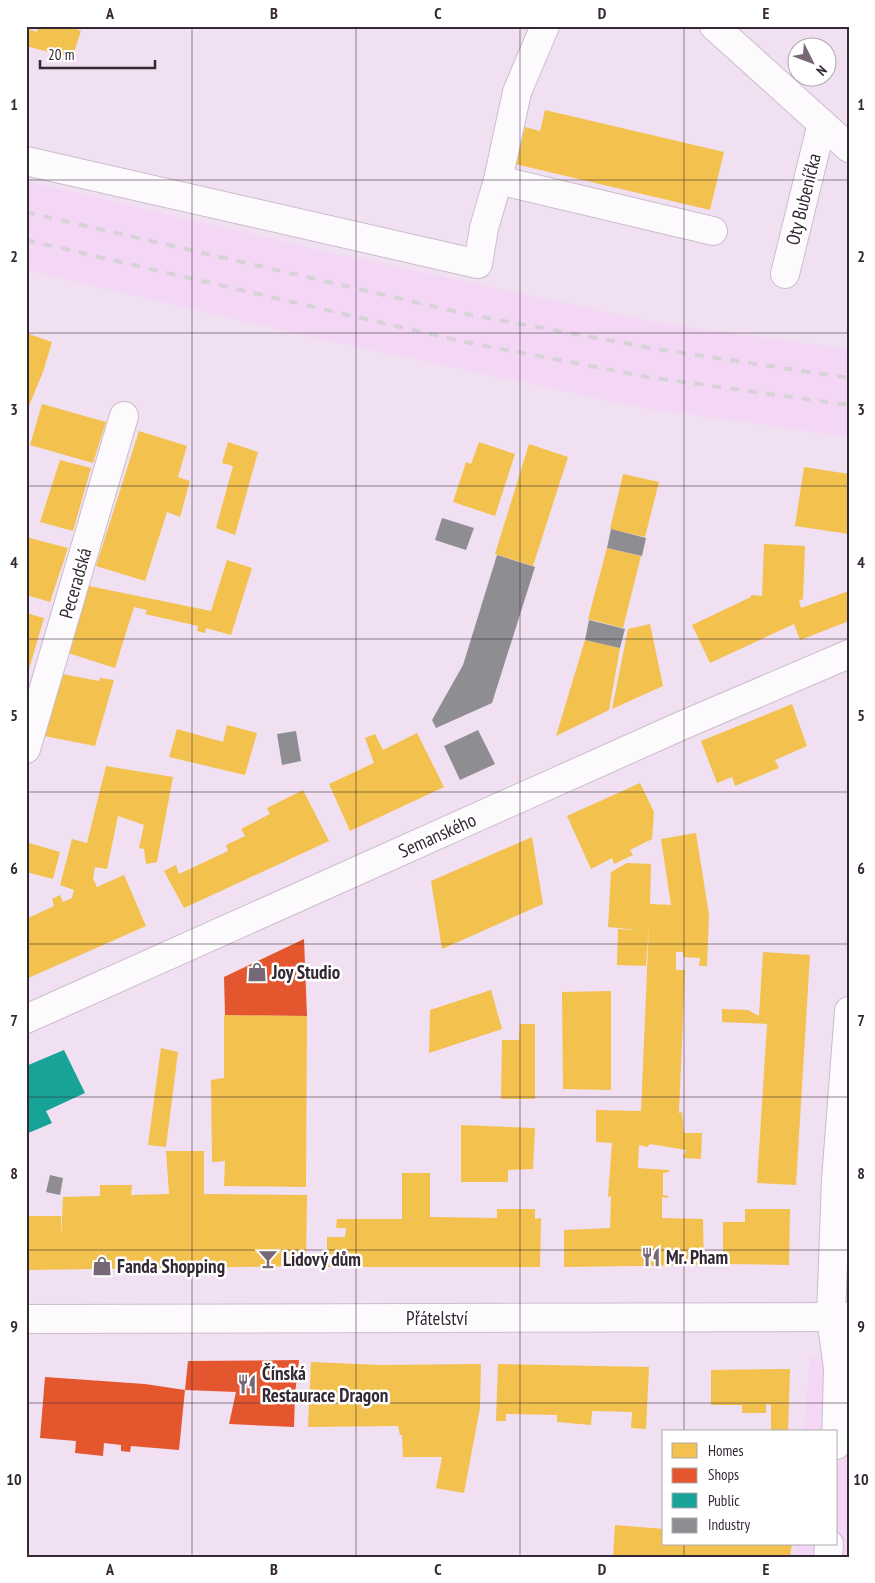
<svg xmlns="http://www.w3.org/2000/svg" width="875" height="1583" font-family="'PT Sans Narrow',sans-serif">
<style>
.built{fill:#f3d7f4}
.homes{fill:#f2c14e}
.shops{fill:#e4572e}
.public{fill:#17a398}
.industry{fill:#8d8d92}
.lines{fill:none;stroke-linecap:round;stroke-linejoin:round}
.street-casing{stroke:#cbbdcc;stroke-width:30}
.secondary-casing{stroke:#cbbdcc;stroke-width:30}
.street{stroke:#fdfafd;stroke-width:28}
.secondary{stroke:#fdfafd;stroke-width:28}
.rail{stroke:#d8d2d8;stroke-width:4;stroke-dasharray:9 9;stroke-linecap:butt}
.grid{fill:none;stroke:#342835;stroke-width:1;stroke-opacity:0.55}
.labels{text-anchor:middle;stroke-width:5;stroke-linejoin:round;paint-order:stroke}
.street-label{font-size:19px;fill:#342835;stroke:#fff}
.poi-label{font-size:19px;font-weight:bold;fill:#342835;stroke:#fff;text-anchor:start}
.neatline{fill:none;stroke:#342835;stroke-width:2}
.grid-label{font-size:16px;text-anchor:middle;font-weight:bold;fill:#342835}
</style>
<rect width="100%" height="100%" fill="#f1e0f2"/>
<!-- built -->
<g class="built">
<path d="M26,181L323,251L658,323L849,349V437L643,408L303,335L26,270Z"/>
<path d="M810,1358H849V1557H794L795,1544H836V1432H804Z"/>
</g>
<!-- homes -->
<g class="homes">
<path d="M38,26H69L81,31L72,58L26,46V28L37,32Z"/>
<path d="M545,110L724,152L710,210L515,164L525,127L540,131Z"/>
<path d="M26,333L52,342L43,372L26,413Z"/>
<path d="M42,404L106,422L93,463L30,445Z"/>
<path d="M139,431L187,446L178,477L190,481L180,517L167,512L145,581L96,566Z"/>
<path d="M228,442L258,452L235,535L216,528L233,466L222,463Z"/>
<path d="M479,442L515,454L495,516L453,502L466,462L471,464Z"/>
<path d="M529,444L568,457L533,566L495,554Z"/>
<path d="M60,460L91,468L73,531L40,522Z"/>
<path d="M804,467L849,474V534L795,526Z"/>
<path d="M623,474L659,482L645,537L610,529Z"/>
<path d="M26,537L68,548L50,602L26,595Z"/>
<path d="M764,544L805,546L803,599L799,601L801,608L849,591V621L800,640L794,624L710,663L692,625L751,597V595L762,596Z"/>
<path d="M607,548L641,556L623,628L588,619Z"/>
<path d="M227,560L252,568L231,635L206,628L205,633L197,631L198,626L145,614L147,610L134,607L115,668L68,653L89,586L211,611Z"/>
<path d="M26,613L44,618L29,669H26Z"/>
<path d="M650,624L663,686L612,709L628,629Z"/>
<path d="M585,640L620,648L609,710L556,736Z"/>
<path d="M62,674L99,681L100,678L114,680L95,746L44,736Z"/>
<path d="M792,704L807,746L775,760L779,768L735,786L732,777L717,783L701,741Z"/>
<path d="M227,725L257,733L245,775L169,757L177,729L223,742Z"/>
<path d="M417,733L444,787L350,831L329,784L374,763L365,738L375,734L383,750Z"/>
<path d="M106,766L173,777L157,862L146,864L144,849L139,848L144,825L118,816L107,869L95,867L93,878L97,887L124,875L146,926L26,979V919L54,906L52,899L60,895L63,902L72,898L74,890L60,885L72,839L87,843Z"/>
<path d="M640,783L654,812L652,839L630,850L633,855L614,864L612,858L591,869L567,816Z"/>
<path d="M303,790L329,841L184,908L164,871L176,865L179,874L228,851L226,845L245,836L241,829L270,814L267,808Z"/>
<path d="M696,833L709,915L707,966H699L700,958L683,957V952H676V970H685L679,1113L682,1112L684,1133H702L701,1159L683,1158L686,1150L650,1144L647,1147L639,1145L638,1168L669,1170V1172L663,1173V1195L668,1196V1198L662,1197V1218L703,1219L704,1265L564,1267V1230L610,1228L611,1196L608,1197L612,1143L596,1142V1110L641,1111L649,924L646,966L617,965L618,929L639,930L608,927L611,872L627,863L651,864L650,904L671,905L661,839Z"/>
<path d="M532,837L543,904L442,949L431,881Z"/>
<path d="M26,842L60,852L53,879L26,872Z"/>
<path d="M763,952L810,955L796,1185L757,1183L767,1024L722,1022V1009L748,1010L759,1016Z"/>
<path d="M491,990L502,1029L429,1053L430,1010Z"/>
<path d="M611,991V1090L563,1089L562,992Z"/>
<path d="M224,1015L307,1016L306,1187L224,1186L225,1161L212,1162L211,1080L224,1078Z"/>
<path d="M520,1024H535V1099H501L502,1040H519Z"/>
<path d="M161,1048L178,1052L166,1147L148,1145Z"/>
<path d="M461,1125L535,1128L533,1169L508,1170V1182H461Z"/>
<path d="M166,1151H204V1194L307,1195L306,1266L26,1270V1216H61V1238L63,1197L100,1196V1185H132L131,1195L169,1194Z"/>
<path d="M402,1173H430V1217L497,1218V1209H535V1219L541,1218L540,1267H327V1237H345L346,1228H336L337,1219H402Z"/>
<path d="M745,1209H790L789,1265L723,1264V1222H745Z"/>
<path d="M311,1362L381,1365L481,1364L480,1408L464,1493L436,1488L442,1457H403L402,1435H400L398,1426L308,1427Z"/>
<path d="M498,1364L649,1367L646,1429L631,1428L632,1412L592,1411L591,1425L557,1422V1415L506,1414V1421H496Z"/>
<path d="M790,1369L788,1432H771V1405L766,1404V1413H742V1405H711V1370Z"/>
<path d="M615,1525L664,1529V1544H792L790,1557H613Z"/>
</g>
<!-- shops -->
<g class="shops">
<path d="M304,939L307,1016L225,1015L224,977Z"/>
<path d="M299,1360L295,1394L294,1427L229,1424L236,1392L185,1390L179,1450L131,1446L130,1452L121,1451V1445L104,1443L103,1456L75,1453L76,1441L40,1438L45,1377L145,1384L185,1390L188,1361Z"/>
</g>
<!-- public -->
<path class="public" d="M64,1050L85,1093L46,1111L52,1123L26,1134V1066Z"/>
<!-- industry -->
<g class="industry">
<path d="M442,518L474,528L466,550L435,540Z"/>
<path d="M611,529L646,538L642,556L607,548Z"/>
<path d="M497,555L535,567L492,703L436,728L432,720L463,665Z"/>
<path d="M589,620L625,629L620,648L585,640Z"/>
<path d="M478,730L495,764L460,780L444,746Z"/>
<path d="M296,731L301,761L282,765L277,734Z"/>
<path d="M50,1175L63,1178L60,1195L46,1192Z"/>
</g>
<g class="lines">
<defs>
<g id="street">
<path d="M714,26L849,148"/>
<path d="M26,161L478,264L484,228L498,180L517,92L545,26"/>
<path d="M498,180L713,231"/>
<path d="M785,274L822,123"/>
<path d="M26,749L124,416"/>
<path d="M26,1019L683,725L849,654"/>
<path d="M836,1445L838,1368L831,1317L836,1180L849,1011"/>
<path d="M828,1557L829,1544"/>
</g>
<path id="secondary" d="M26,1319L849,1317"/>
</defs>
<!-- street casing -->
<use href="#street" class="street-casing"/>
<!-- secondary casing -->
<use href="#secondary" class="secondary-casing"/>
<!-- street -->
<use href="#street" class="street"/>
<!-- secondary -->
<use href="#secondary" class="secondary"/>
<!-- rail -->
<g class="rail">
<path d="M26,212L471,315L657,349L849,378"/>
<path d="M26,240L460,341L648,377L849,405"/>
</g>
</g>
<!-- grid -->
<path class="grid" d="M192,26V1557M356,26V1557M520,26V1557M684,26V1432M26,180H849M26,333H849M26,486H849M26,639H849M26,792H849M26,944H849M26,1097H849M26,1250H849M26,1403H849M684,1544V1557"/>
<!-- icons -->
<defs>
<symbol id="shop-bare" viewBox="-9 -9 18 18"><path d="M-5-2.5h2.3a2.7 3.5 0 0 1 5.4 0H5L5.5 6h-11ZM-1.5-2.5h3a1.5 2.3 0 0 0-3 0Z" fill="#766877" stroke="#fff" stroke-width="2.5" paint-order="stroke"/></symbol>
<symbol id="restaurant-bare" viewBox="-9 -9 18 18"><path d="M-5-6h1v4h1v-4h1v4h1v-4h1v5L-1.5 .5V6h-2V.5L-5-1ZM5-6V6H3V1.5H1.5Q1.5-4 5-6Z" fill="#766877" stroke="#fff" stroke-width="2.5" paint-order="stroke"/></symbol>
<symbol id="bar-bare" viewBox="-9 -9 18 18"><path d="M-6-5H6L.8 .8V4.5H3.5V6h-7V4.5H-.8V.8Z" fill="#766877" stroke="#fff" stroke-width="2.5" paint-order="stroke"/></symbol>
</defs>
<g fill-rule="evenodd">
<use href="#shop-bare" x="243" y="958" width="28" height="28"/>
<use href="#restaurant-bare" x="637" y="1243" width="28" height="28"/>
<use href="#bar-bare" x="254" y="1245" width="28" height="28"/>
<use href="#shop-bare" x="88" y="1252" width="28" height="28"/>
<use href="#restaurant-bare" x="233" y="1370" width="28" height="28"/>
</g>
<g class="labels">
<!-- street labels -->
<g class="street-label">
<text transform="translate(803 199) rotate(-76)" y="7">Oty Bubeníčka</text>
<text transform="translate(75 583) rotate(-74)" y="7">Peceradská</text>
<text transform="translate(437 835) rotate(-24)" y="7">Semanského</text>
<text x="437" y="1325">Přátelství</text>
</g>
<!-- poi labels -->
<g class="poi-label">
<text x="272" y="979">Joy Studio</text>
<text x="666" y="1264">Mr. Pham</text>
<text x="283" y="1266">Lidový dům</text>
<text x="117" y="1273">Fanda Shopping</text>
<text x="262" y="1380">Čínská<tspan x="262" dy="22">Restaurace Dragon</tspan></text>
</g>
</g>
<!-- border -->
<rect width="875" height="1583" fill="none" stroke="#ffffff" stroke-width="55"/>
<!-- legend -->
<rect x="662" y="1430" width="175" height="115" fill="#ffffff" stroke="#aea9ae"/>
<rect x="672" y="1443" width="25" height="15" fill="#f2c14e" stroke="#aea9ae"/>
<text x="708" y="1456" font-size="15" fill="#342835">Homes</text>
<rect x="672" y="1468" width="25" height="15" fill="#e4572e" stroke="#aea9ae"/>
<text x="708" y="1480" font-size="15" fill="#342835">Shops</text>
<rect x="672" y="1493" width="25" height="15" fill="#17a398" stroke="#aea9ae"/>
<text x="708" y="1506" font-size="15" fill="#342835">Public</text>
<rect x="672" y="1518" width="25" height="15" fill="#8d8d92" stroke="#aea9ae"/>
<text x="708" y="1530" font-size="15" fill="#342835">Industry</text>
<!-- north arrow -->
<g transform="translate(812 62) rotate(132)"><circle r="24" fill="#ffffff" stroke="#aea9ae"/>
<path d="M0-4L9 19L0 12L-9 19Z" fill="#766877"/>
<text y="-8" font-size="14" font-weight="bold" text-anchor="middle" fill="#342835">N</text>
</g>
<!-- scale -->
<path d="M40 60v8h115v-8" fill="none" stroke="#342835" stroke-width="2.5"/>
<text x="48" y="60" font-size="15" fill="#342835" stroke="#ffffff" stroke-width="4" paint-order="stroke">20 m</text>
<rect x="28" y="28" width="820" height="1528" class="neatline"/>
<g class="grid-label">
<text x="110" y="19">A</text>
<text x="274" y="19">B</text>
<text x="438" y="19">C</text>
<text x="602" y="19">D</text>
<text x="766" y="19">E</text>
<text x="14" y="110">1</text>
<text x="861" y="110">1</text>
<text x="14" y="262">2</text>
<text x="861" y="262">2</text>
<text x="14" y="415">3</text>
<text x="861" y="415">3</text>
<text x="14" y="568">4</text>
<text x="861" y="568">4</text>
<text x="14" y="721">5</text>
<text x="861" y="721">5</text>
<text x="14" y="874">6</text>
<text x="861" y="874">6</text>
<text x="14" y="1026">7</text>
<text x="861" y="1026">7</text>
<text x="14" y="1179">8</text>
<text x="861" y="1179">8</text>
<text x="14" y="1332">9</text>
<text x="861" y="1332">9</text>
<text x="14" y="1485">10</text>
<text x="861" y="1485">10</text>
<text x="110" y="1575">A</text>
<text x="274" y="1575">B</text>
<text x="438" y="1575">C</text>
<text x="602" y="1575">D</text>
<text x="766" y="1575">E</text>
</g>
</svg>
